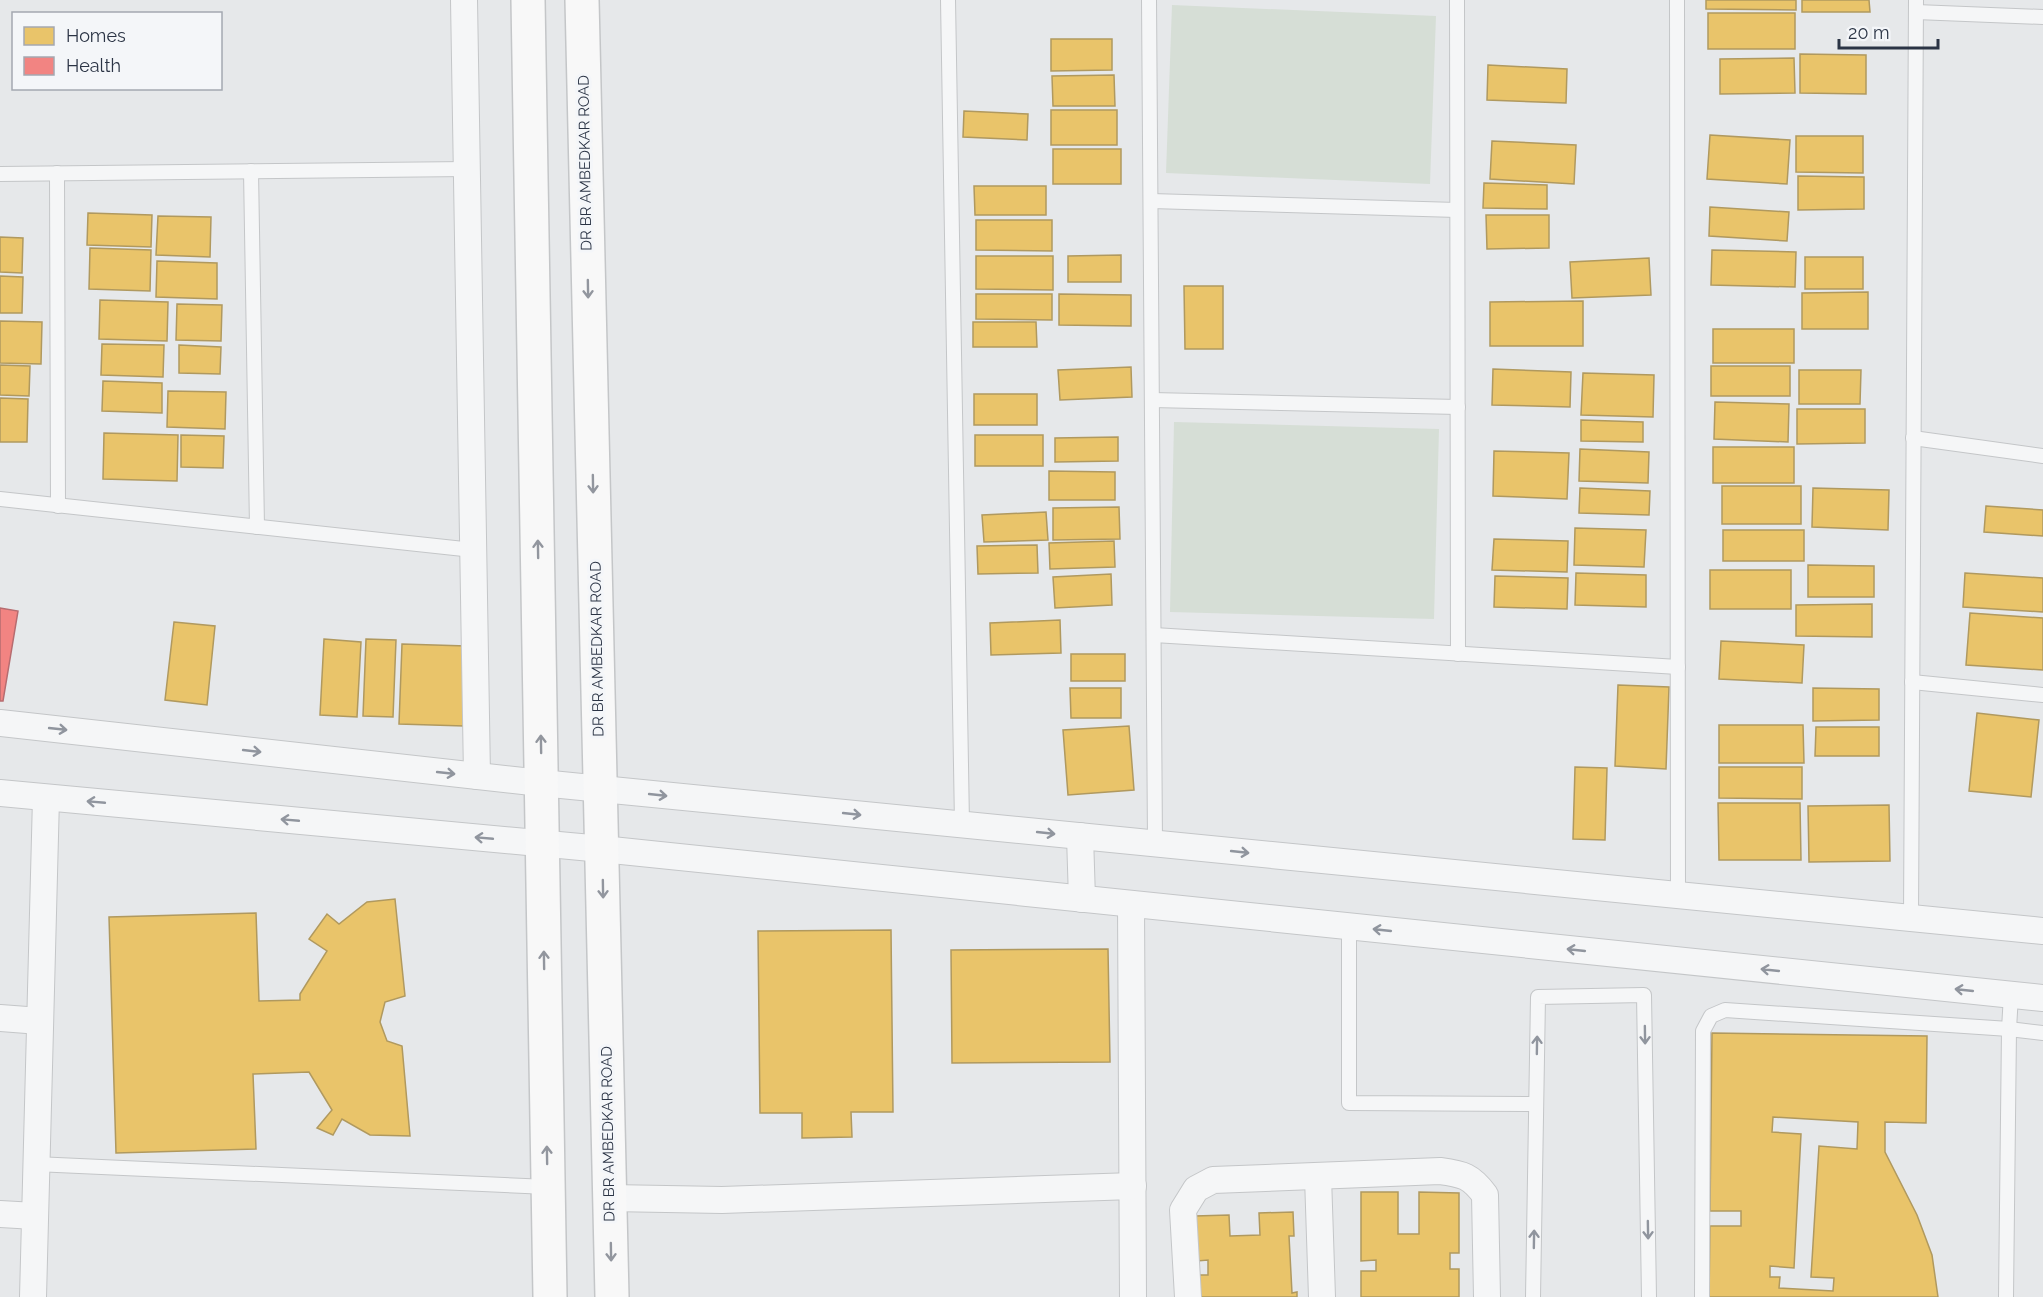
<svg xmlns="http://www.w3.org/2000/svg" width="2043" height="1297" font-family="Raleway,sans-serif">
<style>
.green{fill:#d6ded6}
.homes{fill:#e9c46a;stroke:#b0995f;stroke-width:1.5;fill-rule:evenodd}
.health{fill:#f28482;stroke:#b66c70;stroke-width:1.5}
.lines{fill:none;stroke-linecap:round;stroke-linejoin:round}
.lane-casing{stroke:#c4c6c8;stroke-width:16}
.street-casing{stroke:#c4c6c8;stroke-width:28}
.secondary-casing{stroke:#c4c6c8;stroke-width:36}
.lane{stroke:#f5f6f7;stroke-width:14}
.street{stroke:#f5f6f7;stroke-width:26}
.secondary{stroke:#f8f8f8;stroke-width:33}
.oneway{stroke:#92969e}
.oneway2{stroke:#90959e}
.labels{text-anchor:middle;stroke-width:6;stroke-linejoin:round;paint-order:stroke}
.street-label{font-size:15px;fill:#2b3445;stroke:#f4f6f9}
</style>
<rect width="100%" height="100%" fill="#e6e8ea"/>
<!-- green -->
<g class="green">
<path d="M1172,5L1436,16L1430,184L1166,173Z"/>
<path d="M1174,422L1439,429L1434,619L1170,612Z"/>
</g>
<!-- homes -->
<g class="homes">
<path d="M1706,0H1796V10L1706,9Z"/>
<path d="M1802,0H1869L1870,12H1802Z"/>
<rect x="1708" y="13" width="87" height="36"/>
<path d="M1051,39H1112V70L1051,71Z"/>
<path d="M1800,54L1866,55V94L1800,93Z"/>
<path d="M1794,58L1795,93L1720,94V59Z"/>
<path d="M1488,65L1567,69L1566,103L1487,100Z"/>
<path d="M1114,75L1115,106H1053L1052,76Z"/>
<rect x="1051" y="110" width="66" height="35"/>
<path d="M964,111L1028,114L1027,140L963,137Z"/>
<path d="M1710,135L1790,140L1787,184L1707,179Z"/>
<path d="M1796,136H1863V173L1796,172Z"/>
<path d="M1492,141L1576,145L1574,184L1490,179Z"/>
<rect x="1053" y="149" width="68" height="35"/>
<path d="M1798,176L1864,177V209L1798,210Z"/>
<path d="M1484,183L1547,185V209L1483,208Z"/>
<path d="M974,186H1046V215H975Z"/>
<path d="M1710,207L1789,212L1787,241L1709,236Z"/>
<path d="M88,213L152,215L151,247L87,245Z"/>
<path d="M1486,215H1549V248L1487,249Z"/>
<path d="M158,216L211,217L210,257L156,255Z"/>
<path d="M976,220H1052V251L976,250Z"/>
<path d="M0,237L23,238L22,273L0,272Z"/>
<path d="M90,248L151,250L150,291L89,289Z"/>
<path d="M1712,250L1796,252L1795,287L1711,285Z"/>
<path d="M1121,255V282H1068V256Z"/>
<path d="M976,256H1053V290L976,289Z"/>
<rect x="1805" y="257" width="58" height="32"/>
<path d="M1649,258L1651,295L1572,298L1570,262Z"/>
<path d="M157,261L217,263V299L156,297Z"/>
<path d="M0,276L23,277L22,313H0Z"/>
<path d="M1184,286H1223V349H1185Z"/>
<path d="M1868,292V329H1802V293Z"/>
<path d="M976,294H1052V320L976,319Z"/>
<path d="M1059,294L1131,295V326L1059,325Z"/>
<path d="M100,300L168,302L167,341L99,339Z"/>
<path d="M1583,301V346H1490V302Z"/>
<path d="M177,304L222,305L221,341L176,340Z"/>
<path d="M0,321L42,322L41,364L0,363Z"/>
<path d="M973,322H1036L1037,347H973Z"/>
<rect x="1713" y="329" width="81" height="34"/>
<path d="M102,344L164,345L163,377L101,375Z"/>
<path d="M179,345L221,347L220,374L179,373Z"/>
<path d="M0,365L30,366L29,396L0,395Z"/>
<rect x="1711" y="366" width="79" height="30"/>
<path d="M1131,367L1132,397L1060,400L1058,370Z"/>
<path d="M1493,369L1571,372L1570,407L1492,405Z"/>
<path d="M1799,370H1861L1860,404H1799Z"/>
<path d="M1583,373L1654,375L1653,417L1581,415Z"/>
<path d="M103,381L162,383V413L102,411Z"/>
<path d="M168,391L226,392L225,429L167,427Z"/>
<rect x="974" y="394" width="63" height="31"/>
<path d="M0,398L28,399L27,442H0Z"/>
<path d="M1715,402L1789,404L1788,442L1714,439Z"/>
<path d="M1797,409H1865V443L1797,444Z"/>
<path d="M1581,420L1643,422V442L1581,441Z"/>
<path d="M104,433L178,435L177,481L103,479Z"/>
<path d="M181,435L224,436L223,468L181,467Z"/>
<rect x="975" y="435" width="68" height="31"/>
<path d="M1118,437V461L1055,462V438Z"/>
<rect x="1713" y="447" width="81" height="36"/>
<path d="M1580,449L1649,452L1648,483L1579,481Z"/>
<path d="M1494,451L1569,453L1567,499L1493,496Z"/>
<path d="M1049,471L1115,472V500H1049Z"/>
<rect x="1722" y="486" width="79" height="38"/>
<path d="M1580,488L1650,491L1649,515L1579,513Z"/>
<path d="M1813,488L1889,490L1888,530L1812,527Z"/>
<path d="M1986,506L2043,510V536L1984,532Z"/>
<path d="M1119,507L1120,539L1053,540V508Z"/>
<path d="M1046,512L1048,540L984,542L982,515Z"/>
<path d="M1575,528L1646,530L1644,567L1574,565Z"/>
<rect x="1723" y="530" width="81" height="31"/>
<path d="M1494,539L1568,541L1567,572L1492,570Z"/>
<path d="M1114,541L1115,567L1050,569L1049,543Z"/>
<path d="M1037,545L1038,573L978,574L977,546Z"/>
<path d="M1808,565L1874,566V597H1808Z"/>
<rect x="1710" y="570" width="81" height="39"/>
<path d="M1576,573L1646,575V607L1575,605Z"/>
<path d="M1965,573L2043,578V612L1963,607Z"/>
<path d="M1111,574L1112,605L1055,608L1053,577Z"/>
<path d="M1495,576L1568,578L1567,609L1494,607Z"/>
<path d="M1872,604V637L1796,636V605Z"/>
<path d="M1970,613L2043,618V670L1966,665Z"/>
<path d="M1060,620L1061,653L991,655L990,623Z"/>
<path d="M174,622L215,626L207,705L165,700Z"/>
<path d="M324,639L361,642L357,717L320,715Z"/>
<path d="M366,639L396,640L393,717L363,716Z"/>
<path d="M1721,641L1804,645L1802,683L1719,679Z"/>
<path d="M402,644L466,646L464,726L399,724Z"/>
<rect x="1071" y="654" width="54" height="27"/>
<path d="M1618,685L1669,687L1666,769L1615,766Z"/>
<path d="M1070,688H1121V718H1071Z"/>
<path d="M1813,688L1879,689V720L1813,721Z"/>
<path d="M1977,713L2039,720L2031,797L1969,791Z"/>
<path d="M1719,725H1803L1804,763H1719Z"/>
<path d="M1129,726L1134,790L1068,795L1063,730Z"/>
<path d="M1816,727H1879V756H1815Z"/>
<path d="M1575,767L1607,768L1605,840L1573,839Z"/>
<path d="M1719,767H1802V799L1719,798Z"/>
<path d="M1718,803H1800L1801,860H1719Z"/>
<path d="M1889,805L1890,861L1809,862L1808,806Z"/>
<path d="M395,899L405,996L385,1002L380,1022L387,1041L402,1046L410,1136L370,1135L342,1119L333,1135L317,1128L332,1110L309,1072L253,1074L256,1149L116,1153L109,917L256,913L259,1001L300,1000V994L327,951L309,939L327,914L339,924L367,902Z"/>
<path d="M891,930L893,1112H851L852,1137L802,1138V1113H760L758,931Z"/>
<path d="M1108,949L1110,1062L952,1063L951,950Z"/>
<path d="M1712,1033L1927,1036L1926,1123L1885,1122V1152L1917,1215L1932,1255L1938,1297H1709L1710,1226H1741V1211H1710ZM1773,1117L1858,1122L1857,1149L1819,1146L1811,1277L1834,1278L1833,1291L1779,1288L1780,1277H1770V1266L1794,1268L1801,1134L1772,1132Z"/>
<path d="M1361,1192H1398V1234H1419V1192L1459,1193V1253H1450V1269H1459V1297H1361V1271H1376V1260L1361,1261Z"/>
<path d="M1293,1212L1294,1236H1289L1292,1293L1297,1292V1297H1199L1198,1275H1208V1260L1197,1261L1195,1216L1229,1215L1230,1236L1260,1235L1259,1213Z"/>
</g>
<!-- health -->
<path class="health" d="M0,608L18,611L3,701H0Z"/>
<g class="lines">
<defs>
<g id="lane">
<path d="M948,0L962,824"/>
<path d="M1149,0L1155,843"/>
<path d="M1457,0L1458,654"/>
<path d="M1677,0L1678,895"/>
<path d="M1916,12L2043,17"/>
<path d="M251,171L257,527"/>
<path d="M57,173L58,506"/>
<path d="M0,174L467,169"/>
<path d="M1151,201L1457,210"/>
<path d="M1152,400L1458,407"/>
<path d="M1913,438L2043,456"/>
<path d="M0,499L473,550"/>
<path d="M1154,635L1678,667"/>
<path d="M1912,682L2043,695"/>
<path d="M1911,918L1916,0"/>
<path d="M1349,926V1103L1536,1104"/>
<path d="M35,1164L548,1187"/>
<path d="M1533,1297L1538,997L1644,995L1649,1297"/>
<path d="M1702,1297L1703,1031L1711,1016L1725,1010L2009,1029L2043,1033"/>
<path d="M2006,1297L2009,1029L2011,995"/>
</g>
<g id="street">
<path d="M464,0L477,776"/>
<path d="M0,723L541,783L2043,931"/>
<path d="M0,793L602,849L2043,998"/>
<path d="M1080,836L1082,899"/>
<path d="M1131,904L1133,1297"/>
<path d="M0,1018L40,1021"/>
<path d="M1318,1177L1322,1297"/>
<path d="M610,1198L722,1200L1133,1186"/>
<path d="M0,1214L35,1216"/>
<path d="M33,1297L46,798"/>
<path d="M1188,1297L1183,1210L1196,1189L1213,1180L1440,1171C1463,1174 1471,1176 1485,1195L1487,1297"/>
</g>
<g id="secondary">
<path d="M528,0L550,1297"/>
<path d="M582,0L612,1297"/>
</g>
</defs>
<!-- lane casing -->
<use href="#lane" class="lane-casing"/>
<!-- street casing -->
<use href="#street" class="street-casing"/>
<!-- secondary casing -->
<use href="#secondary" class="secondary-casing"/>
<!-- lane -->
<use href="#lane" class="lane"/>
<!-- street -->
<use href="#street" class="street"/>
<!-- secondary -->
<use href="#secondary" class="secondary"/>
</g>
<!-- one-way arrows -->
<defs><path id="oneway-shaft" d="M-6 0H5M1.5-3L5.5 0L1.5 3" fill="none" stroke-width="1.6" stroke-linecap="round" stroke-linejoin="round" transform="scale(1.5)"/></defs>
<g class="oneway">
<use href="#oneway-shaft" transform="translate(588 289) rotate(89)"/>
<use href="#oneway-shaft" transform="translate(593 484) rotate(89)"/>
<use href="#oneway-shaft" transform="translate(538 549) rotate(-91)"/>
<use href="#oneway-shaft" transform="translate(541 744) rotate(-91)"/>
<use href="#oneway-shaft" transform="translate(603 889) rotate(89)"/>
<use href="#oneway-shaft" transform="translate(544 960) rotate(-91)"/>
<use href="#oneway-shaft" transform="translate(547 1155) rotate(-91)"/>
<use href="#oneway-shaft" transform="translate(611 1252) rotate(89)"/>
</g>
<g class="oneway2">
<use href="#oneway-shaft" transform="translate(58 729) rotate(6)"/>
<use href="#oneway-shaft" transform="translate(252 751) rotate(6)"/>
<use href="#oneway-shaft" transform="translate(446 773) rotate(6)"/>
<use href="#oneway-shaft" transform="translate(658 795) rotate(6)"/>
<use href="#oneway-shaft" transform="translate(96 802) rotate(-175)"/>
<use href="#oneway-shaft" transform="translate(852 814) rotate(6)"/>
<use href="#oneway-shaft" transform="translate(290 820) rotate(-175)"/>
<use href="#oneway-shaft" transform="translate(1046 833) rotate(6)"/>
<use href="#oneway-shaft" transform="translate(484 838) rotate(-175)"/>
<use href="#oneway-shaft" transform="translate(1240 852) rotate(6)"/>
<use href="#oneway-shaft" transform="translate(1382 930) rotate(-174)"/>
<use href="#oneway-shaft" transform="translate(1576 950) rotate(-174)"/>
<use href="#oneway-shaft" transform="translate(1770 970) rotate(-174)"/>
<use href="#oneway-shaft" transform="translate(1964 990) rotate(-174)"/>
<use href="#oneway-shaft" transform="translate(1645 1035) rotate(89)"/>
<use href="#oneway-shaft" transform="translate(1537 1045) rotate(-89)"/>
<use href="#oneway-shaft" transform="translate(1648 1230) rotate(89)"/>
<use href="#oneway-shaft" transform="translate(1534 1239) rotate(-89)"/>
</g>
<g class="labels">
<!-- street labels -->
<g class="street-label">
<text transform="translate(585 163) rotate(-91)" y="5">DR BR AMBEDKAR ROAD</text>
<text transform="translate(597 649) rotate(-91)" y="5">DR BR AMBEDKAR ROAD</text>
<text transform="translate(608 1134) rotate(-91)" y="5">DR BR AMBEDKAR ROAD</text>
</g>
</g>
<!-- legend -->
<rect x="12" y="12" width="210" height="78" fill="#f4f6f9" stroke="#a4a8b1" stroke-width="1.5"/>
<rect x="24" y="27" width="30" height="18" fill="#e9c46a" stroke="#a4a8b1" stroke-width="1.5"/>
<text x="66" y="42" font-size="18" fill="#2b3445">Homes</text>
<rect x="24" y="57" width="30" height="18" fill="#f28482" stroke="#a4a8b1" stroke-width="1.5"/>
<text x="66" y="72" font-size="18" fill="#2b3445">Health</text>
<!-- scale -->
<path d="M1839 39v9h99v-9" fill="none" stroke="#2b3445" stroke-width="3"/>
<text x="1848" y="39" font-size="18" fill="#2b3445" stroke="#f4f6f9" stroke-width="4.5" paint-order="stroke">20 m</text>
</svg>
